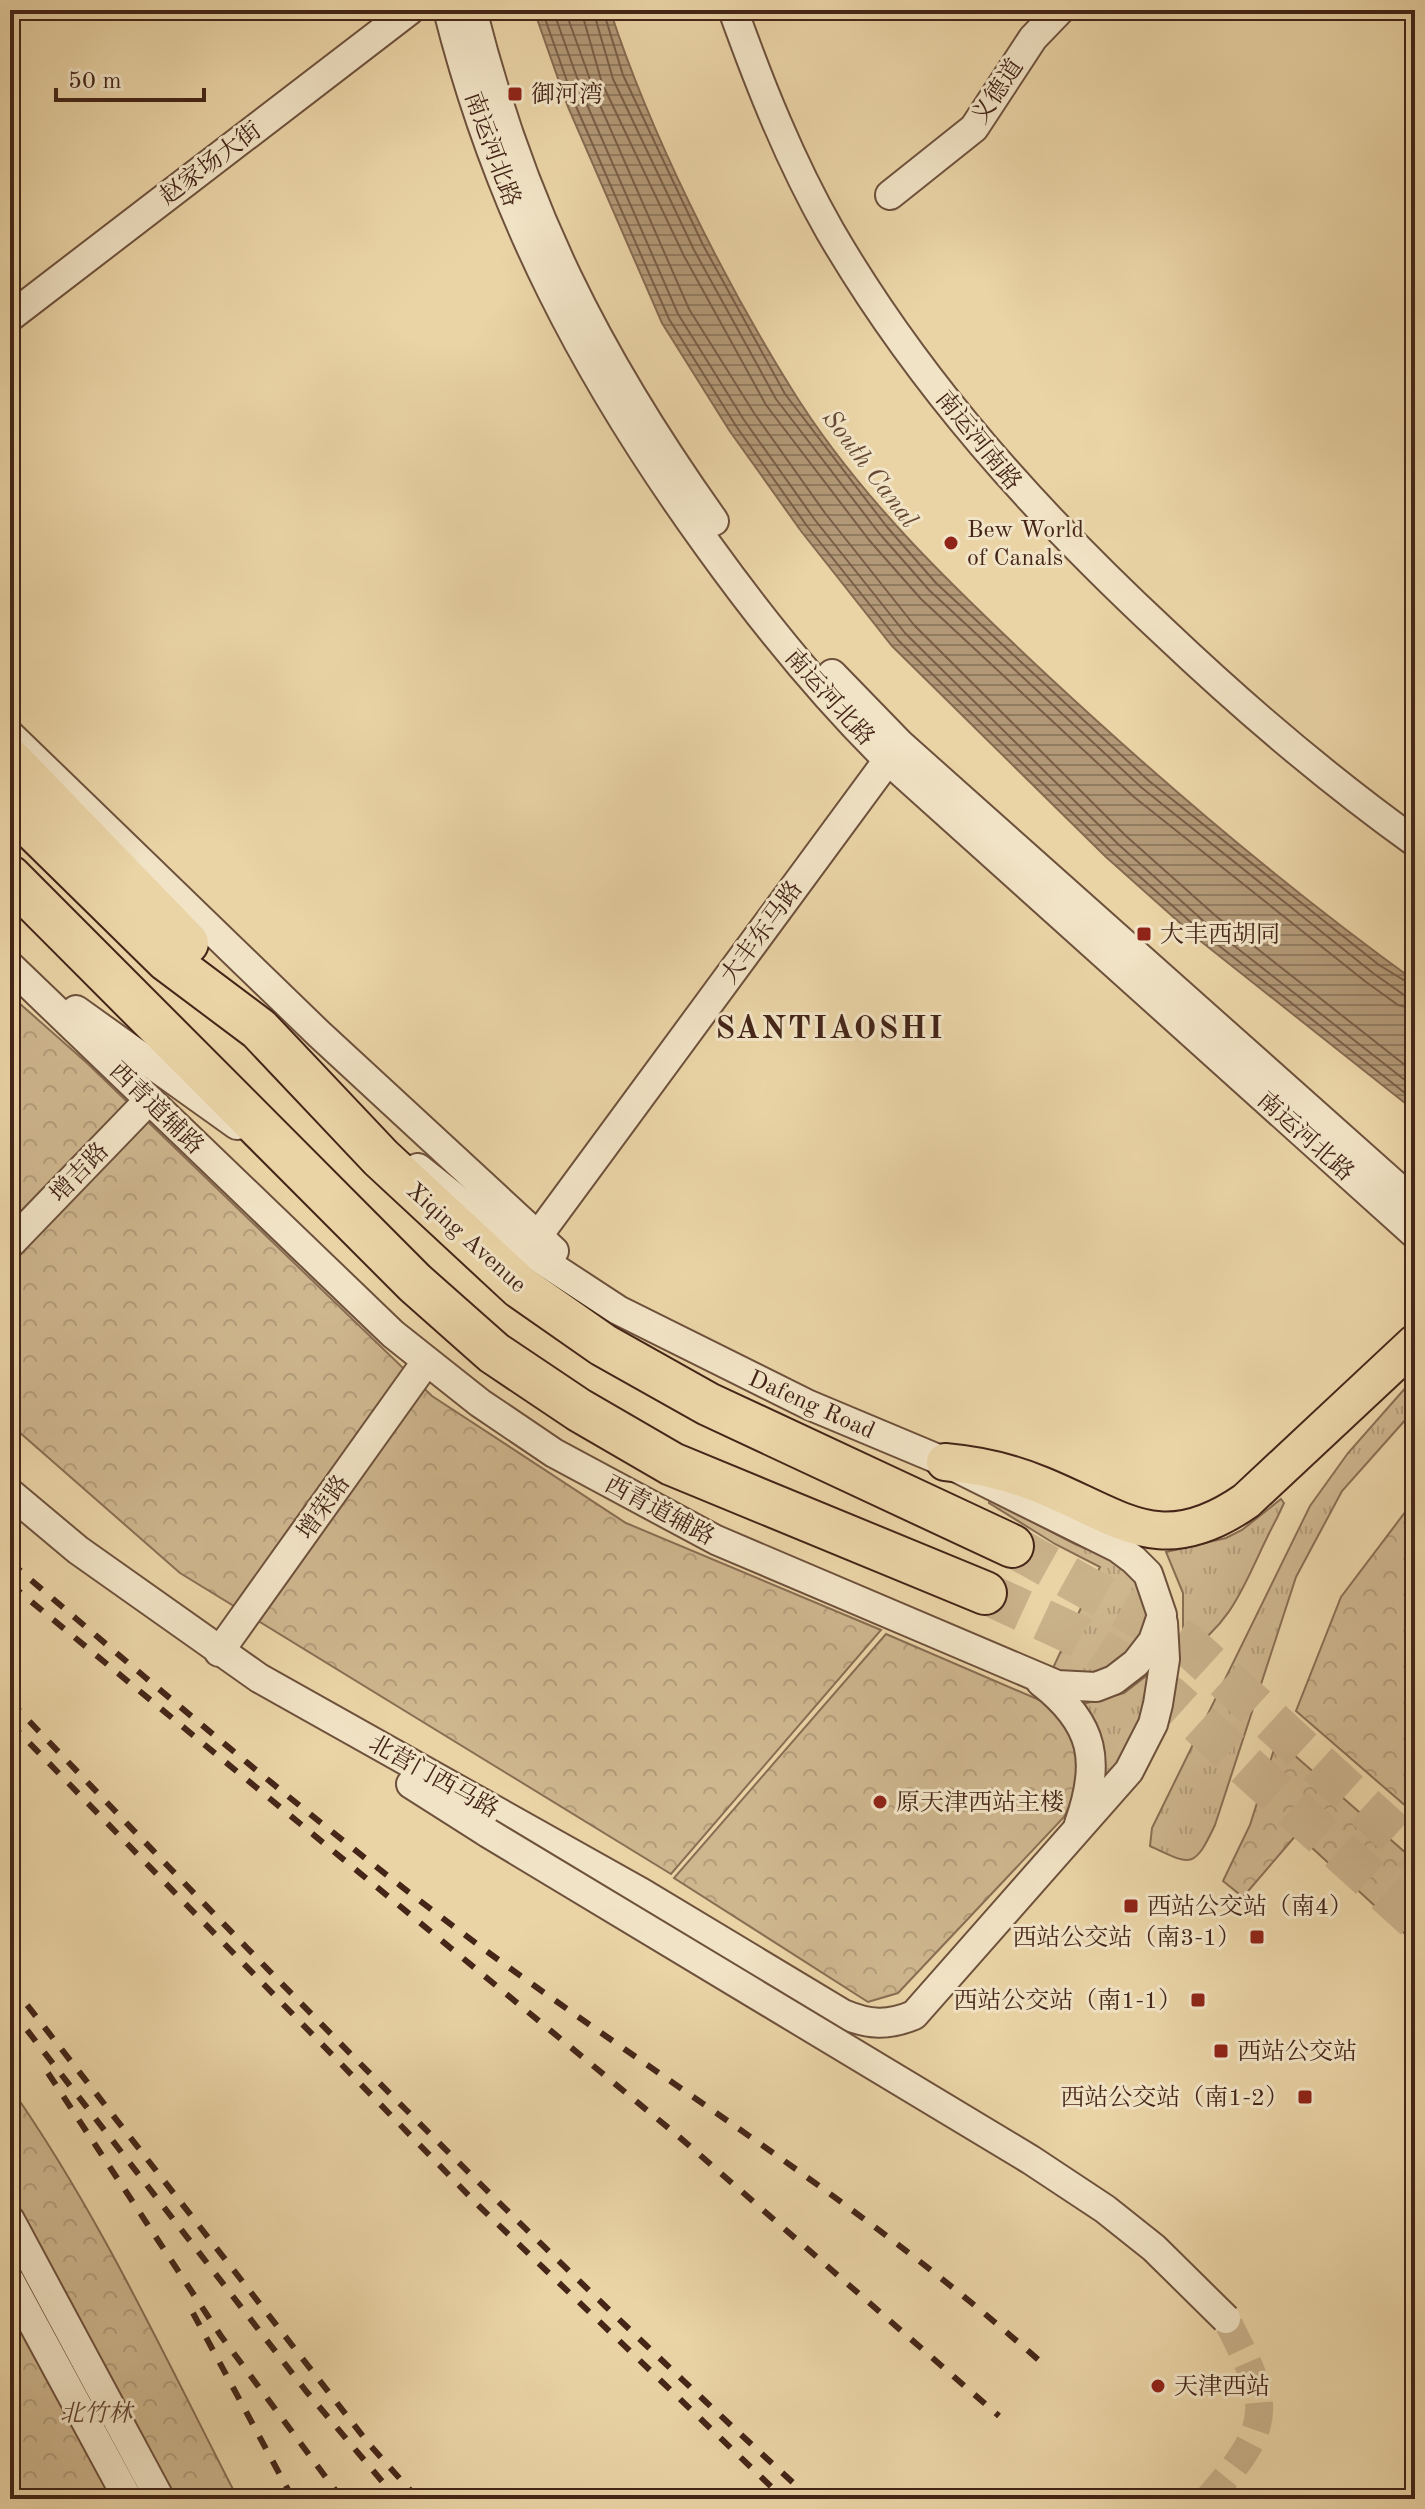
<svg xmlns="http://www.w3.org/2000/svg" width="1425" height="2509" font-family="'Old Standard TT','Noto Serif SC',serif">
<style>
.grass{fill:url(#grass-tufts);stroke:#896e53;stroke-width:2}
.park{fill:url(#park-crowns);stroke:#896e53;stroke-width:2}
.water{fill:url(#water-rules);stroke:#866a50;stroke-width:2}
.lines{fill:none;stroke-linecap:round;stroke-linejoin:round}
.shore{stroke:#7b5e47;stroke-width:2}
.minor-tunnel{stroke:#c9b18a;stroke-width:28;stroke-dasharray:28 14;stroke-linecap:butt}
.highway-tunnel{stroke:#c9b18a;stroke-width:42;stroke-dasharray:42 21;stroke-linecap:butt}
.minor-casing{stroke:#6e513c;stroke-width:32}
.major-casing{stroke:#442518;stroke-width:40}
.highway-casing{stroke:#442518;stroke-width:46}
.minor{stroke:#f1e3c5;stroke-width:28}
.major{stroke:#ead4a6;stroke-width:36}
.highway{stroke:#ead4a6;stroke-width:42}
.rail{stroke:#442518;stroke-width:6;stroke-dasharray:14 14;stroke-linecap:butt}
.minor-bridge-casing{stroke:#6e513c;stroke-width:32;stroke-linecap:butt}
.minor-bridge{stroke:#f1e3c5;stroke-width:28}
.poi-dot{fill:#8f2418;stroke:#f1e3c5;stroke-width:3}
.labels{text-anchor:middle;stroke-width:6;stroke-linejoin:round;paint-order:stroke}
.street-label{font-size:24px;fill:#442518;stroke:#f1e3c5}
.poi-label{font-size:24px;fill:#442518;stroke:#f1e3c5;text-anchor:start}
.park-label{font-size:24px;font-style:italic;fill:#604230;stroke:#f1e3c5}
.water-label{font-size:26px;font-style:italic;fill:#654834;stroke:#f1e3c5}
.district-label{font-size:32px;font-weight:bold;letter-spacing:2px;fill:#442518;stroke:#f1e3c5}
</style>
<defs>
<pattern id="grass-tufts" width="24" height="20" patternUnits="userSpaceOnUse" patternTransform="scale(2)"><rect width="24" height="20" fill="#ceb68e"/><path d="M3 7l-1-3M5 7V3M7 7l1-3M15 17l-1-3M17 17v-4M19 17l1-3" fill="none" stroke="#b29c7a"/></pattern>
<pattern id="park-crowns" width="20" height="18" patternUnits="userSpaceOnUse" patternTransform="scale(2)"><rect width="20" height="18" fill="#ceb68e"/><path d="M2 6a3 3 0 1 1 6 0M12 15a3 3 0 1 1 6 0" fill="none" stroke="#b29c7a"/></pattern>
<pattern id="water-rules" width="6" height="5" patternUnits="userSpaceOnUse" patternTransform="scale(2)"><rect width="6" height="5" fill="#b29876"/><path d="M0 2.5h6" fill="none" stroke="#927c60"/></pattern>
</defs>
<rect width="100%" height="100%" fill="#ead4a6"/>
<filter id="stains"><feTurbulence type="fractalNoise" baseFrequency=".0025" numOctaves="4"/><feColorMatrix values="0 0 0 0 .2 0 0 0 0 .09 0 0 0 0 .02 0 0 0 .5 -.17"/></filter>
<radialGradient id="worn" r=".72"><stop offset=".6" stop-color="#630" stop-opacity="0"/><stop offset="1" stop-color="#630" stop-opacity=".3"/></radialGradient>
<!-- grass -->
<g class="grass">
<path d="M1415,1377V1409L1342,1491L1296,1577L1215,1825C1194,1869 1192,1866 1150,1846L1152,1828L1310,1506L1348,1453Z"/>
<path d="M990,1499C1018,1514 1045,1529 1073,1543C1094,1553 1116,1558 1132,1576C1175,1627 1110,1695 1053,1668L1100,1567L1055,1544L989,1503Z"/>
<path d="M1281,1499L1284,1503L1277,1518C1247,1573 1239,1620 1183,1655V1593L1166,1552L1226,1538L1242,1530Z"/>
<path d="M1150,1673L1148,1703L1101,1796L1083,1704L1124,1693Z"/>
</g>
<!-- park -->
<g class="park">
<path d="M10,995L87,1063L432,1396L626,1523L881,1630L671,1874L180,1573L10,1424Z"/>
<path d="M1415,1499V1814L1296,1711L1341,1597Z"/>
<path d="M886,1634L1051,1705C1081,1732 1083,1782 1064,1817L898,1993L868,2002L674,1878Z"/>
<path d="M1277,1740L1415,1861V1943L1297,1834L1243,1897L1223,1881L1250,1825Z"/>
<path d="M10,2087C100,2215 166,2360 238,2499H10Z"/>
</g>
<!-- water -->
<path class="water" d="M534,10H610C650,133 722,277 791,388C859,498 954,588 1048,676C1164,784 1286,888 1415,981V1111L1198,939L1106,857L892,646L801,531L729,430L662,323L568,107Z"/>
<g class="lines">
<!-- shore -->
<g class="shore">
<path d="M542,10L575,104L669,319L736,426L807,526L898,640L1111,851L1203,933L1415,1101"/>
<path d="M553,10L585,100L678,314L744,420L815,520L905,633L1118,844L1209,926L1415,1088"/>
<path d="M565,10L596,96L689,309L754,413L825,513L914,625L1126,836L1217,917L1415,1073"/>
<path d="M581,10L602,83L684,256L766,405L869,540L921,599L1134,797L1366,982L1398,1005L1415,1009"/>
<path d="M593,10L613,79L694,250L776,399L879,533L929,590L1142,788L1373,973L1404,995L1415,997"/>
<path d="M603,10L623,75L703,245L785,394L887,527L936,583L1149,781L1379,965L1415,987"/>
</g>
<!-- minor-tunnel -->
<path class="minor-tunnel" d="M1208,2499C1274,2423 1272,2407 1226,2319"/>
<!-- highway-tunnel -->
<g class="highway-tunnel">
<path d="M1012,1546L1186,1643L1415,1853"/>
<path d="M985,1593L1080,1637L1170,1697L1415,1919"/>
</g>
<defs>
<g id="minor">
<path d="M448,10C499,212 587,379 709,547C763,622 821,694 888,760L1415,1234"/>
<path d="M472,10C522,208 596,355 714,521"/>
<path d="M733,10C760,85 790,161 830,231C919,384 1036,513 1165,633C1244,708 1326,778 1415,842"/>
<path d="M890,195L974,128L1033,38L1060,10"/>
<path d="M10,317L410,10"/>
<path d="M832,674L900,744L1415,1203"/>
<path d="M10,735L318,1033L554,1251"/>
<path d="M10,966L393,1334L480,1403L554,1453L716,1540L1057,1685L1096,1687L1114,1680L1136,1663L1153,1641L1162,1615L1148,1574L1134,1560L1118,1548L945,1462L809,1405L618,1310L493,1228L418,1168"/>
<path d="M76,1010L237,1125"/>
<path d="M537,1237L899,745"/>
<path d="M10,1244L149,1100"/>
<path d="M10,1493L78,1550L259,1678L642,1893L843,2014C869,2025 888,2026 914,2015L1129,1771L1153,1724L1158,1704L1165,1659L1163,1623"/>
<path d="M219,1652L426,1362"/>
<path d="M1041,1682C1095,1724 1101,1762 1079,1824"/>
<path d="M411,1784L488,1833"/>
<path d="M10,2220L160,2499"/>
<path d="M10,2281L128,2499"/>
</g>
<path id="major" d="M945,1462C978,1465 1010,1472 1041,1485C1122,1518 1161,1560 1246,1501L1415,1343"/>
<g id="highway">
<path d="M10,760L187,943"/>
<path d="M10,806L167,960L259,1029L381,1158L520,1287L603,1345L708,1404L1012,1546"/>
<path d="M10,877L415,1283L494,1353L579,1410L672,1464L985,1593"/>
</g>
</defs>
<!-- minor casing -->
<use href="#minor" class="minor-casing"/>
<!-- major casing -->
<use href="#major" class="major-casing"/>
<!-- highway casing -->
<use href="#highway" class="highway-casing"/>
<!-- minor -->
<use href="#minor" class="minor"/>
<!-- major -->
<use href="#major" class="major"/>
<!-- highway -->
<use href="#highway" class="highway"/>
<!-- rail -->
<g class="rail">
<path d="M10,1562C170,1699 330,1836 500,1961C682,2093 876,2214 1044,2365"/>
<path d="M10,1584L677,2135L999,2416"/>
<path d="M10,1701C270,1974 532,2245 811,2499"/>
<path d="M10,1723L479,2206L784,2499"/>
<path d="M10,1983L369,2444L418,2499"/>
<path d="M10,2008L306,2391L397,2499"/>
<path d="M48,2073L221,2336L342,2499"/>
<path d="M193,2313L293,2499"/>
</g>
<defs>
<path id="minor-bridge" d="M488,1833L1031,2160L1105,2209L1154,2248L1226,2319"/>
</defs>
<!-- minor-bridge casing -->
<use href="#minor-bridge" class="minor-bridge-casing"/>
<!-- minor-bridge -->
<use href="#minor-bridge" class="minor-bridge"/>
</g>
<!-- markers -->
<g class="poi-dot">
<rect x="507" y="86" width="16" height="16" rx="4"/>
<circle cx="951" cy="543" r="8"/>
<rect x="1136" y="926" width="16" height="16" rx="4"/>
<circle cx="880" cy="1802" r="8"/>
<rect x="1123" y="1898" width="16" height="16" rx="4"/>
<rect x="1249" y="1929" width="16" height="16" rx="4"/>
<rect x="1190" y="1992" width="16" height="16" rx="4"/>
<rect x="1213" y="2043" width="16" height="16" rx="4"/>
<rect x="1297" y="2089" width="16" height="16" rx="4"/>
<circle cx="1158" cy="2386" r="8"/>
</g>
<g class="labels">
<!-- street labels -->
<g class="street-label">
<text transform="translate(997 91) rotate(-56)" y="8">义德道</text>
<text transform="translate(493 149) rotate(70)" y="8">南运河北路</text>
<text transform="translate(210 163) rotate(-37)" y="8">赵家场大街</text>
<text transform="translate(979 440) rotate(51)" y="8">南运河南路</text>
<text transform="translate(830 697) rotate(48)" y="8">南运河北路</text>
<text transform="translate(761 932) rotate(-54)" y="8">大丰东马路</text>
<text transform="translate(157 1108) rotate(44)" y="8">西青道辅路</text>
<text transform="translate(1306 1136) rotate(42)" y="8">南运河北路</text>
<text transform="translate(79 1172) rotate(-46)" y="8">增吉路</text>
<text transform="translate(467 1237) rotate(42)" y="8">Xiqing Avenue</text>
<text transform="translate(812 1404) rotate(24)" y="8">Dafeng Road</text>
<text transform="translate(323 1507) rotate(-55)" y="8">增荣路</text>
<text transform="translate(660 1510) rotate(28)" y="8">西青道辅路</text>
<text transform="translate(434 1776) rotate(29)" y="8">北营门西马路</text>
</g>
<!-- poi labels -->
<g class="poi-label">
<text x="531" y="102">御河湾</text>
<text x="967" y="537">Bew World<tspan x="967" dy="28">of Canals</tspan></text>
<text x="1160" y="942">大丰西胡同</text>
<text x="896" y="1810">原天津西站主楼</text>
<text x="1147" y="1914">西站公交站（南4）</text>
<text x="1241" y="1945" text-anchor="end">西站公交站（南3-1）</text>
<text x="1182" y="2008" text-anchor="end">西站公交站（南1-1）</text>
<text x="1237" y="2059">西站公交站</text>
<text x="1289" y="2105" text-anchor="end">西站公交站（南1-2）</text>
<text x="1174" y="2394">天津西站</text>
</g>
<!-- park labels -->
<g class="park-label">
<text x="96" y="2421">北竹林</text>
</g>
<!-- water labels -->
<g class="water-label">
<text transform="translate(871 468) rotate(53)" y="9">South Canal</text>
</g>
<!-- district labels -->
<g class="district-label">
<text x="830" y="1038">SANTIAOSHI</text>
</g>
</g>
<!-- margin -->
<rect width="1425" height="2509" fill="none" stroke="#ead4a6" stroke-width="40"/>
<rect x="12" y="12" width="1401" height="2485" fill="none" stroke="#442518" stroke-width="4"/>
<rect x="20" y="20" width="1385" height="2469" fill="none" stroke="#442518" stroke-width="2"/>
<!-- scale -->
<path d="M56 88v12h148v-12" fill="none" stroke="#442518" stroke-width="4"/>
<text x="68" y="88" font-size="24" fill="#442518" stroke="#f1e3c5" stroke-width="6" paint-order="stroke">50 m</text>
<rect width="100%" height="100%" filter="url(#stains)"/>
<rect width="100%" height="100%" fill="url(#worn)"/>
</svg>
